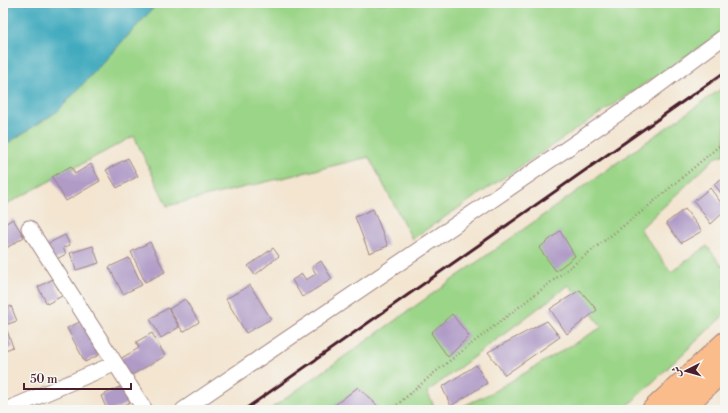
<svg xmlns="http://www.w3.org/2000/svg" width="728" height="413" font-family="'Libre Bodoni',Amiri,serif">
<style>
.green{fill:#9bd588;stroke:#727a5a}
.water{fill:#3faabe;stroke:#446474}
.building{fill:#b09bc7}
.lines{fill:none;stroke-linecap:round;stroke-linejoin:round}
.minor-casing{stroke:#9e827e;stroke-width:17}
.highway-casing{stroke:#9e827e;stroke-width:24}
.path{stroke:#9e827e;stroke-width:2.5;stroke-dasharray:1 3;stroke-linecap:butt}
.minor{stroke:#fff;stroke-width:15}
.highway{stroke:#fabc8b;stroke-width:22}
.rail{stroke:#4a1f2b;stroke-width:3}
</style>
<rect width="100%" height="100%" fill="#f6f6f2"/>
<filter id="ink" filterUnits="userSpaceOnUse"><feTurbulence type="fractalNoise" baseFrequency=".025" numOctaves="2"/><feDisplacementMap in="SourceGraphic" scale="8" xChannelSelector="R" yChannelSelector="G"/><feConvolveMatrix kernelMatrix="1 2 1 2 8 2 1 2 1" color-interpolation-filters="sRGB"/></filter>
<filter id="wash" filterUnits="userSpaceOnUse"><feTurbulence type="fractalNoise" baseFrequency=".012" numOctaves="4" result="noise"/><feDisplacementMap in="SourceGraphic" scale="16" xChannelSelector="R" yChannelSelector="G"/><feGaussianBlur stdDeviation="0.9" result="paint"/><feColorMatrix in="noise" values="0 0 0 0 0 0 0 0 0 0 0 0 0 0 0 0 0 1.4 0 .05"/><feComposite in="paint" operator="in"/></filter>
<g filter="url(#wash)">
<rect width="100%" height="100%" fill="#f3e5d0"/>
<!-- green -->
<g class="green">
<path d="M158,3H725V30L412,239L369,157L167,206L134,136L3,206V146L58,111Z"/>
<path d="M725,86V154L715,158L640,229L671,272L707,246L722,266L725,264V314L623,410H455L491,393L602,327L569,285L427,392L436,410H269Z"/>
</g>
<!-- water -->
<path class="water" d="M3,3H158L58,111L3,146Z"/>
<g id="blocks">
<!-- building -->
<g class="building">
<path d="M128,158L138,176L117,188L106,170Z"/>
<path d="M91,164L100,181L66,201L52,177L71,166L75,174Z"/>
<path d="M725,176V198L714,184Z"/>
<path d="M710,188L725,208V211L711,224L694,201Z"/>
<path d="M373,209L388,246L369,253L355,217Z"/>
<path d="M685,209L702,231L681,243L666,223Z"/>
<path d="M13,219L24,237L5,249L3,245V225Z"/>
<path d="M560,231L575,256L556,271L539,248Z"/>
<path d="M65,235L70,245L63,248L66,254L53,261L45,245Z"/>
<path d="M150,242L165,272L145,282L131,252Z"/>
<path d="M93,246L99,263L76,270L70,253Z"/>
<path d="M273,248L279,256L255,275L248,266Z"/>
<path d="M129,258L142,285L123,294L109,267Z"/>
<path d="M321,261L332,279L302,297L292,280L302,274L306,280L316,274L312,267Z"/>
<path d="M53,279L62,296L47,304L38,287Z"/>
<path d="M250,285L271,319L246,333L226,299Z"/>
<path d="M580,290L597,310L567,334L550,309Z"/>
<path d="M185,299L199,322L183,332L169,309Z"/>
<path d="M11,306L17,321L5,325L13,347L3,351V310Z"/>
<path d="M168,308L179,327L161,338L150,319Z"/>
<path d="M452,314L469,336L448,357L431,333Z"/>
<path d="M82,321L99,355L85,362L67,328Z"/>
<path d="M547,321L560,337L505,375L488,352Z"/>
<path d="M152,333L165,356L128,377L118,360L139,348L136,342Z"/>
<path d="M476,365L487,383L451,406L442,387Z"/>
<path d="M122,386L130,402L114,410H107L101,396Z"/>
<path d="M358,387L381,409L328,410L344,398Z"/>
</g>
</g>
</g>
<g filter="url(#ink)">
<use href="#blocks" fill-opacity="0" stroke="#9e827e" stroke-width="1"/>
<g class="lines">
<defs>
<g id="minor">
<path d="M29,228L145,410"/>
<path d="M6,410L114,364"/>
<path d="M183,410L489,202L651,91L725,36"/>
</g>
<g id="highway">
<path d="M653,410L725,343"/>
<path d="M681,410L725,368"/>
</g>
</defs>
<!-- minor casing -->
<use href="#minor" class="minor-casing"/>
<!-- highway casing -->
<use href="#highway" class="highway-casing"/>
<!-- path -->
<path class="path" d="M391,410L434,373L645,209L725,141"/>
<!-- minor -->
<use href="#minor" class="minor"/>
<!-- highway -->
<use href="#highway" class="highway"/>
<!-- rail -->
<path class="rail" d="M244,410L725,72"/>
</g>
</g>
<!-- margin -->
<rect width="728" height="413" fill="none" stroke="#f6f6f2" stroke-width="16"/>
<!-- north arrow -->
<g transform="translate(686 371) rotate(264)" stroke="#f6f6f2" stroke-width="3" paint-order="stroke">
<path d="M0-3L7 15L0 10L-7 15Z" fill="#4a1f2b"/>
<text y="-6" font-size="11" font-weight="bold" text-anchor="middle" fill="#4a1f2b">ش</text>
</g>
<!-- scale -->
<path d="M24 383v6h107v-6" fill="none" stroke="#4a1f2b" stroke-width="2"/>
<text x="30" y="383" font-size="12" fill="#4a1f2b" stroke="#f6f6f2" stroke-width="3" paint-order="stroke">50 m</text>
</svg>
